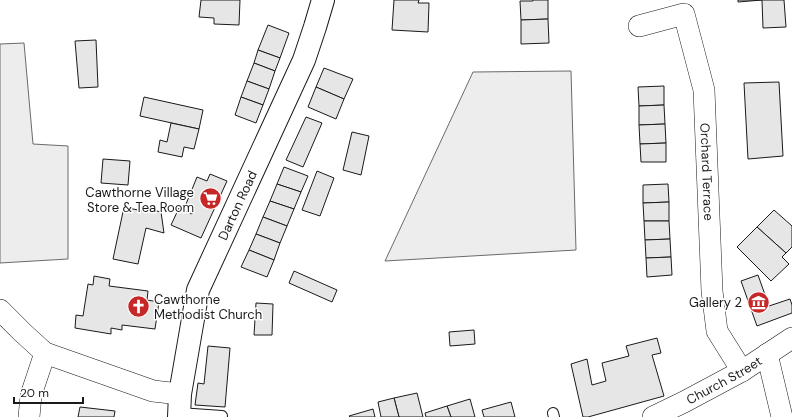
<svg xmlns="http://www.w3.org/2000/svg" width="792" height="417" font-family="'DM Sans',sans-serif">
<style>
.built{fill:#ededed;stroke:#6a6a6a}
.building{fill:#e6e6e6;stroke:#1a1a1a}
.lines{fill:none;stroke-linecap:round;stroke-linejoin:round}
.service-casing{stroke:#1a1a1a;stroke-width:12}
.minor-casing{stroke:#1a1a1a;stroke-width:22}
.tertiary-casing{stroke:#1a1a1a;stroke-width:24}
.service{stroke:#fff;stroke-width:10}
.minor{stroke:#fff;stroke-width:21}
.tertiary{stroke:#fff;stroke-width:22}
.labels{text-anchor:middle;stroke-width:3;stroke-linejoin:round;paint-order:stroke}
.street-label{font-size:13px;fill:#1a1a1a;stroke:#fff}
.poi-label{font-size:13px;fill:#1a1a1a;stroke:#fff;text-anchor:end}
</style>
<rect width="100%" height="100%" fill="#fff"/>
<!-- built -->
<g class="built">
<path d="M24,43L33,144L68,146V259L0,263V44Z"/>
<path d="M571,71L576,250L385,261L473,72Z"/>
</g>
<!-- building -->
<g class="building">
<path d="M201,0H240L239,25L214,24V18L199,17Z"/>
<path d="M394,0H419L418,3H429L428,32L392,30Z"/>
<path d="M533,0H548V19L521,20L520,1H533Z"/>
<path d="M738,0H784L786,27L763,28L762,0L738,2Z"/>
<path d="M548,19L549,43L521,44V20Z"/>
<path d="M268,25L289,33L280,58L258,50Z"/>
<path d="M96,40L98,87L79,88L75,41Z"/>
<path d="M258,50L280,58L275,71L254,63Z"/>
<path d="M254,63L275,71L269,89L247,81Z"/>
<path d="M324,68L353,79L344,99L316,87Z"/>
<path d="M247,81L269,89L263,105L241,97Z"/>
<path d="M779,82L783,156L748,159L744,83Z"/>
<path d="M664,86V105L639,106L638,87Z"/>
<path d="M316,87L344,99L336,119L308,107Z"/>
<path d="M144,97L203,110L199,129L140,116Z"/>
<path d="M241,97L263,105L256,123L235,115Z"/>
<path d="M664,105L665,124L639,125V106Z"/>
<path d="M306,117L322,123L303,167L286,160Z"/>
<path d="M171,123L199,129L194,149L184,147L182,157L158,152L160,140L167,142Z"/>
<path d="M665,124L666,143L640,144L639,125Z"/>
<path d="M352,132L369,136L361,175L343,170Z"/>
<path d="M666,143V162H641L640,144Z"/>
<path d="M103,159L130,161L128,185L101,183Z"/>
<path d="M284,167L308,176L301,192L277,184Z"/>
<path d="M317,171L334,178L320,216L302,210Z"/>
<path d="M210,174L227,181L201,238L171,225L179,208L192,214L194,207L186,204L197,177L207,181Z"/>
<path d="M277,184L301,192L294,209L270,201Z"/>
<path d="M668,184L669,202L643,203V185Z"/>
<path d="M270,201L294,209L287,226L263,217Z"/>
<path d="M669,202V221H644L643,203Z"/>
<path d="M124,207L147,212L148,209L161,212L164,233L146,228L138,264L113,259Z"/>
<path d="M774,210L792,226V247L786,253L757,227Z"/>
<path d="M263,217L287,226L280,243L256,234Z"/>
<path d="M644,221H669L670,239L645,240Z"/>
<path d="M757,227L786,253L782,257L789,264L771,281L737,247Z"/>
<path d="M256,234L280,243L274,260L249,250Z"/>
<path d="M670,239L671,257L646,258L645,240Z"/>
<path d="M249,250L274,260L267,277L241,267Z"/>
<path d="M671,257L672,275L647,277L646,258Z"/>
<path d="M294,271L337,290L332,302L289,283Z"/>
<path d="M758,275L769,306L790,299L792,305V313L757,326L741,281Z"/>
<path d="M94,276L110,279L109,286L148,291L147,300L159,302L155,329L122,325V330L111,328V334L75,328L76,315L83,316L88,284L93,285Z"/>
<path d="M256,303L273,304L272,335H254Z"/>
<path d="M474,330L475,344L450,346L449,332Z"/>
<path d="M657,338L661,353L652,355L664,396L588,417H583L571,364L587,359L592,385L606,381L602,363L629,356L626,346Z"/>
<path d="M208,346L230,348L225,407L195,405L198,383L204,384Z"/>
<path d="M417,393L423,417H399L394,398Z"/>
<path d="M394,398L399,417H381L378,402Z"/>
<path d="M470,399L475,417H451L447,406Z"/>
<path d="M511,402L515,417H484L482,410Z"/>
<path d="M447,406L451,417H426L425,413Z"/>
<path d="M80,407L115,411L114,417H78Z"/>
<path d="M373,409L375,417H350L349,416Z"/>
</g>
<g class="lines">
<defs>
<g id="service">
<path d="M179,413L222,416"/>
<path d="M553,413L554,417"/>
</g>
<g id="minor">
<path id="s1" d="M639,26L684,14L704,90L712,291L717,331L742,371"/>
<path d="M0,310L22,332L45,353L153,391L180,394"/>
<path d="M767,354L782,417"/>
<path d="M29,417L31,395L45,353"/>
<path id="s2" d="M653,417L684,402L742,371L792,338"/>
</g>
<g id="tertiary">
<path id="s3" d="M179,417L180,394L198,290L304,60L315,27L323,0"/>
</g>
</defs>
<!-- service casing -->
<use href="#service" class="service-casing"/>
<!-- minor casing -->
<use href="#minor" class="minor-casing"/>
<!-- tertiary casing -->
<use href="#tertiary" class="tertiary-casing"/>
<!-- service -->
<use href="#service" class="service"/>
<!-- minor -->
<use href="#minor" class="minor"/>
<!-- tertiary -->
<use href="#tertiary" class="tertiary"/>
</g>
<!-- icons -->
<defs>
<symbol id="supermarket-disc" viewBox="-11 -11 22 22"><circle r="9.5" fill="#c62828" stroke="#fff"/><path d="M-6-5.5h2.5l.6 2H6L4.5 2H-2.5L-4.4-4H-6ZM-1.5 3.2a1.3 1.3 0 1 0 .1 0ZM3 3.2a1.3 1.3 0 1 0 .1 0Z" fill="#fff"/></symbol>
<symbol id="museum-disc" viewBox="-11 -11 22 22"><circle r="9.5" fill="#c62828" stroke="#fff"/><path d="M0-6L6-3V-2H-6V-3ZM-5-1h2V3h-2ZM-1-1h2V3h-2ZM3-1h2V3H3ZM-6 4H6V6H-6Z" fill="#fff"/></symbol>
<symbol id="church-disc" viewBox="-11 -11 22 22"><circle r="9.5" fill="#c62828" stroke="#fff"/><path d="M-1.2-6h2.4v3.5h3.3v2.4h-3.3V6h-2.4V-.1h-3.3v-2.4h3.3Z" fill="#fff"/></symbol>
</defs>
<g fill-rule="evenodd">
<use href="#supermarket-disc" x="198" y="186" width="25" height="25"/>
<use href="#museum-disc" x="746" y="290" width="25" height="25"/>
<use href="#church-disc" x="126" y="294" width="25" height="25"/>
</g>
<g class="labels">
<!-- street labels -->
<g class="street-label">
<text dy="5" stroke="none"><textPath href="#s1" startOffset="207">Orchard Terrace</textPath></text>
<text dy="5" stroke="none"><textPath href="#s3" startOffset="222">Darton Road</textPath></text>
<text dy="5" stroke="none"><textPath href="#s2" startOffset="80">Church Street</textPath></text>
</g>
<!-- poi labels -->
<g class="poi-label">
<text x="194" y="197">Cawthorne Village<tspan x="194" dy="15">Store &amp; Tea Room</tspan></text>
<text x="154" y="304" text-anchor="start">Cawthorne<tspan x="154" dy="15">Methodist Church</tspan></text>
<text x="742" y="307">Gallery 2</text>
</g>
</g>
<!-- scale -->
<path d="M14 397v6h69v-6" fill="none" stroke="#1a1a1a" stroke-width="2"/>
<text x="20" y="397" font-size="12" fill="#1a1a1a" stroke="#ffffff" stroke-width="3" paint-order="stroke">20 m</text>
</svg>
